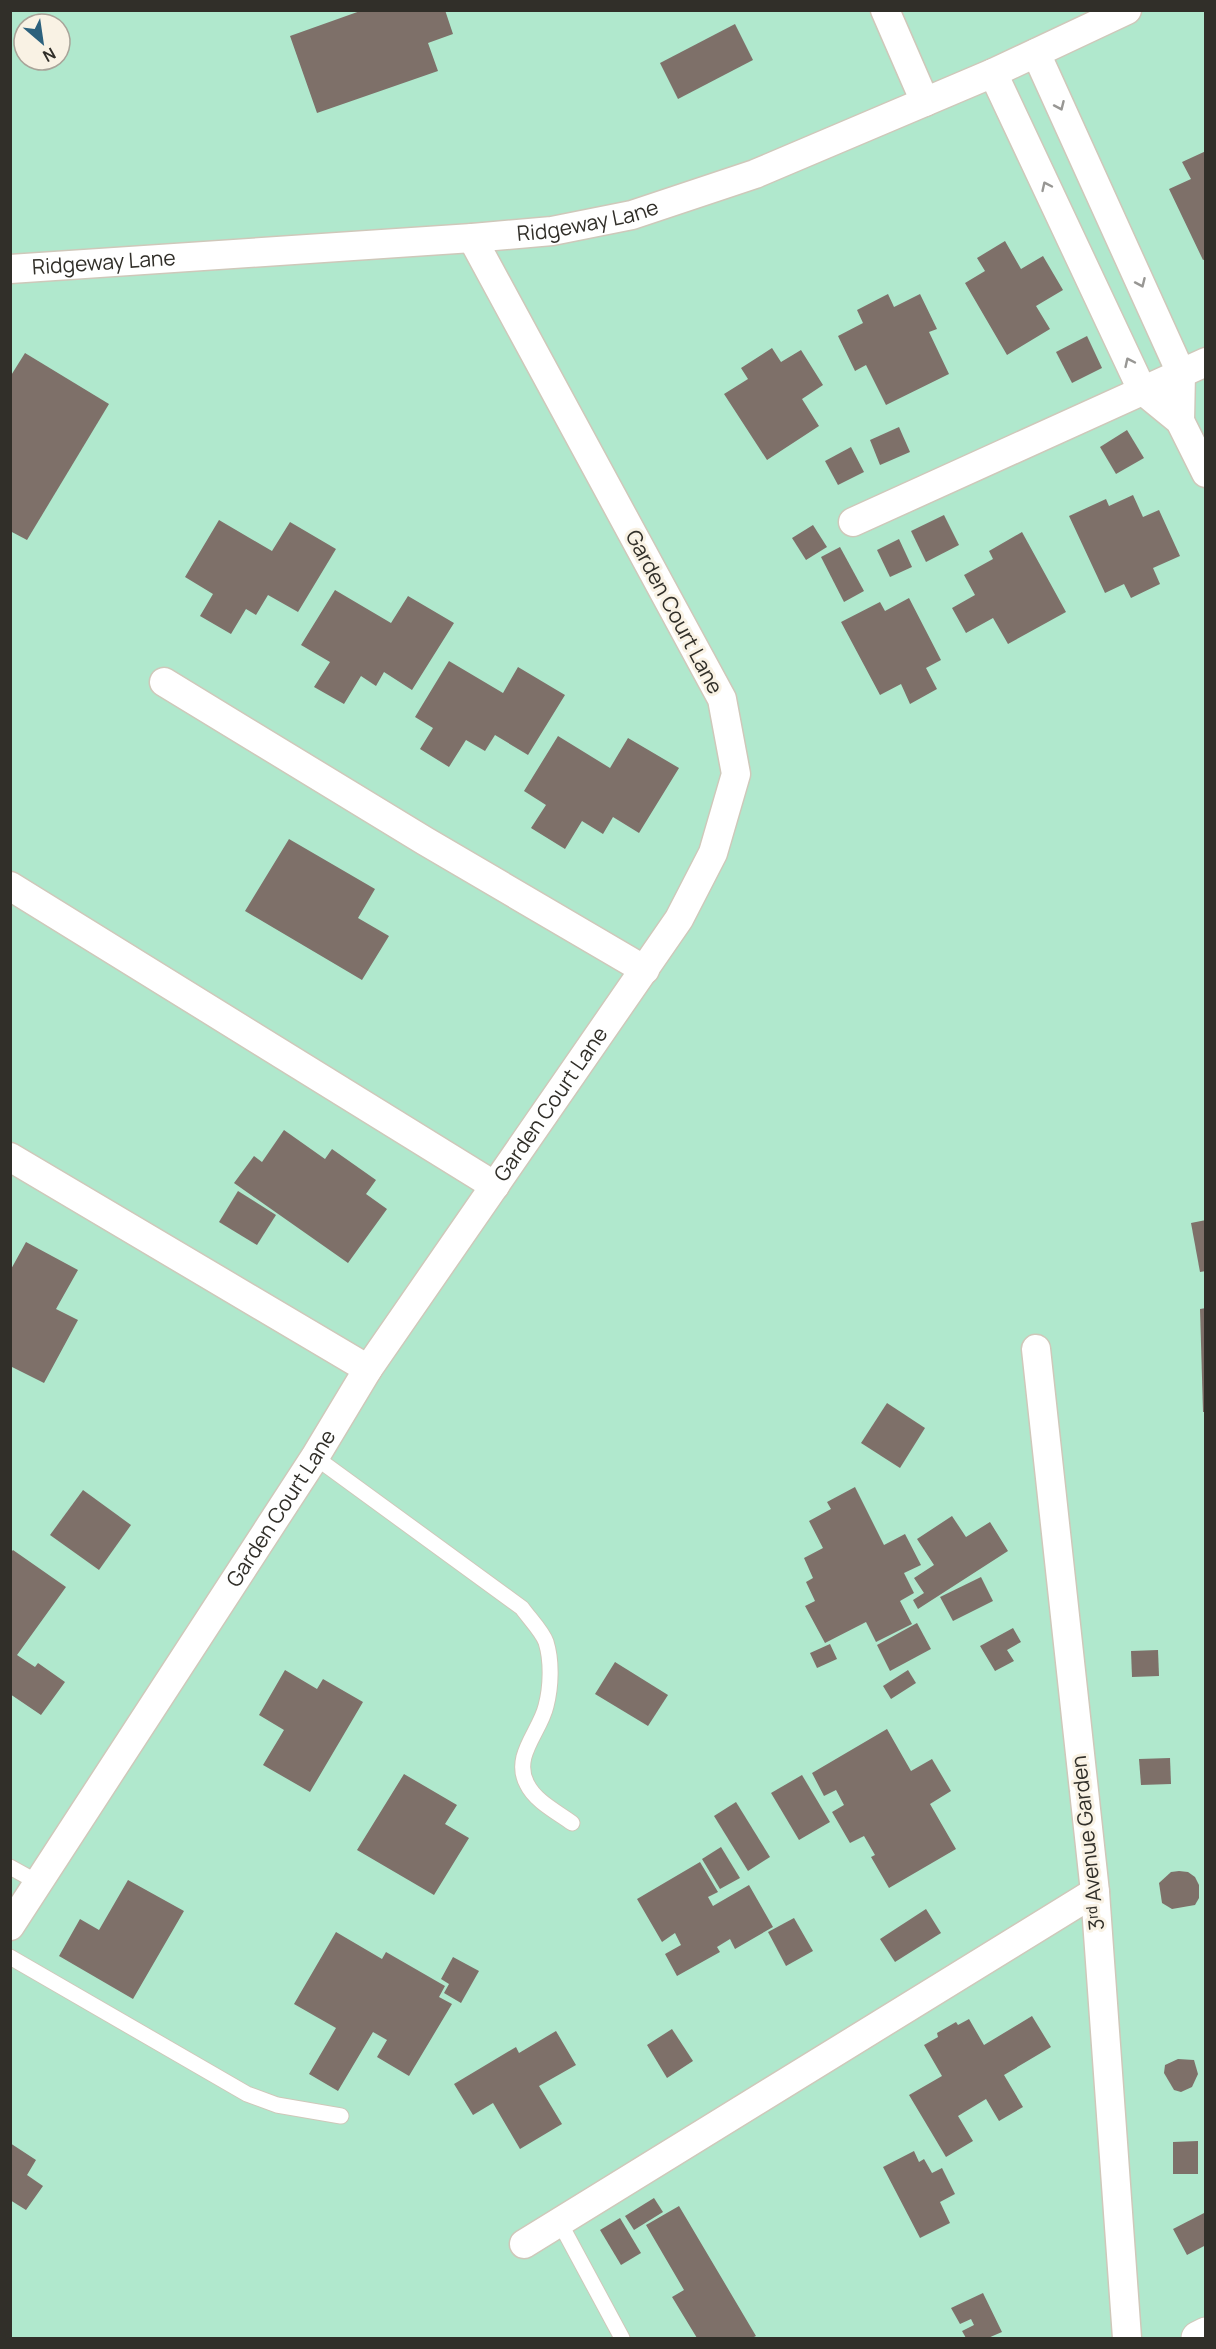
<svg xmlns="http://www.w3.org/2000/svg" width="1216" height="2349" font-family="Manrope,sans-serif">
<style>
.green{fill:#b0e8cd;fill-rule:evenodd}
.building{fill:#7e7069}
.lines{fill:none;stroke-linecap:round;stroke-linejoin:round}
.lane-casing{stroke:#cfc8ba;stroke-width:17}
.street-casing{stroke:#cfc8ba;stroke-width:31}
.secondary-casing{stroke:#cfc8ba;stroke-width:35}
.lane{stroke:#fff;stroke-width:15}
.street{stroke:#fff;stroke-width:28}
.secondary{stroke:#fff;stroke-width:33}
.oneway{stroke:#989794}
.labels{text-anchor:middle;stroke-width:6;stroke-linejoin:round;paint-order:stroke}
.street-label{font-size:21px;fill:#312f29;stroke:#f9f2e4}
</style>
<rect width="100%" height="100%" fill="#f9f2e4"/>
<!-- green -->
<path class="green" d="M11,11H1205V2338H11ZM24,24H60V60H24Z"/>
<!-- building -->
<g class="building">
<path d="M363,10H445L453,34L428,43L438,71L317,113L290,36Z"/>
<path d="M735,24L753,60L678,99L660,63Z"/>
<path d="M1206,151V259L1203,260L1169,189L1191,179L1182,162Z"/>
<path d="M1005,241L1021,269L1043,256L1063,290L1036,306L1050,329L1007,355L965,283L985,271L977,258Z"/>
<path d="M888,294L894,307L920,294L937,329L929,332L949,374L886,405L866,365L855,371L838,336L863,323L857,310Z"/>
<path d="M1087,336L1102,368L1072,383L1056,352Z"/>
<path d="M772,348L781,362L801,350L823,385L802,399L819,426L767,460L724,394L748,379L741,368Z"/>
<path d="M25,353L109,404L27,540L10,531V377Z"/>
<path d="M899,427L910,452L880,465L870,440Z"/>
<path d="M1127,430L1144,458L1116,474L1100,447Z"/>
<path d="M851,447L864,472L838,485L825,461Z"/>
<path d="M1133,495L1143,517L1159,510L1180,556L1153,568L1160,584L1131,598L1124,584L1105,593L1069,516L1106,499L1109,506Z"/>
<path d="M944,515L959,545L926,562L911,531Z"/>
<path d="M219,520L272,551L290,522L336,549L298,612L268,595L256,615L246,609L231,634L200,616L213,594L185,577Z"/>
<path d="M813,525L827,547L806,560L792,538Z"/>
<path d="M1022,532L1066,612L1008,644L993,618L966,633L952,608L975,595L964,575L993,559L989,551Z"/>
<path d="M899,539L912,567L890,577L877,550Z"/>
<path d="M840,547L864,591L844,602L821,557Z"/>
<path d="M335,590L391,623L408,596L454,623L412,690L384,672L376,686L361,676L344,704L314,687L330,662L301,645Z"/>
<path d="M909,598L941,660L926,668L937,689L910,704L901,684L880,695L841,622L880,602L885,611Z"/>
<path d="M449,661L503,693L518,667L565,695L528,755L495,735L485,751L466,740L449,767L420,749L433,728L415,717Z"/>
<path d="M558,736L610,768L628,738L679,768L639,833L613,817L603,834L582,821L565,849L531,828L546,805L524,791Z"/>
<path d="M289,839L375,889L358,918L389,936L362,980L245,911Z"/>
<path d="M284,1130L325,1159L332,1149L376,1180L366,1194L387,1209L348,1263L234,1183L254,1156L262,1162Z"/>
<path d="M238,1191L276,1215L257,1245L219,1222Z"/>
<path d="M1206,1220V1271L1200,1272L1191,1223Z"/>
<path d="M26,1242L78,1270L56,1309L78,1320L44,1383L10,1366V1271Z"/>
<path d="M1206,1308V1412H1203L1200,1309Z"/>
<path d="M887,1403L925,1428L900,1468L861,1443Z"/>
<path d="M855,1487L884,1545L905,1534L921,1565L904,1573L914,1593L900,1601L912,1624L876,1642L866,1622L825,1643L805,1606L815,1601L806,1582L813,1578L804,1558L823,1548L809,1521L831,1509L827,1502Z"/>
<path d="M83,1490L131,1525L99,1570L50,1535Z"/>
<path d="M952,1516L966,1537L990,1522L1008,1551L918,1609L913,1600L924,1593L914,1578L934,1565L917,1539Z"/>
<path d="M13,1550L66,1587L17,1655L35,1667L38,1663L65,1682L41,1715L10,1694V1553Z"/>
<path d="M981,1577L993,1601L953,1621L940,1597Z"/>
<path d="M917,1623L931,1649L890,1671L877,1645Z"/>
<path d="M1013,1628L1021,1642L1007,1650L1014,1661L995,1671L980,1646Z"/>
<path d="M830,1644L837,1659L817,1668L810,1653Z"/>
<path d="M1158,1650L1159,1676L1132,1677L1131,1651Z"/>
<path d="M615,1662L668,1695L648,1726L595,1694Z"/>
<path d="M285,1670L317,1689L323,1679L363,1702L310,1792L263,1765L284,1730L259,1715Z"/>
<path d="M908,1670L916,1683L891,1699L883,1686Z"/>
<path d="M887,1729L911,1771L932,1759L951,1791L930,1804L956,1849L889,1888L871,1857L875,1855L864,1836L850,1843L832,1812L844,1805L836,1790L824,1796L812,1773Z"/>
<path d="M1170,1758L1171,1784L1141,1785L1139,1759Z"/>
<path d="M404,1774L457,1805L445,1824L469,1838L434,1895L357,1850Z"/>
<path d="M802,1775L830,1822L799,1840L771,1793Z"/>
<path d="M736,1802L770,1857L748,1871L714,1816Z"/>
<path d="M721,1847L740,1878L720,1889L702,1859Z"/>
<path d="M700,1862L718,1892L708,1897L713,1906L749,1885L773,1927L735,1949L730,1939L717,1947L720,1952L677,1976L665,1954L681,1945L675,1933L662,1942L637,1899Z"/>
<path d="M1179,1871L1188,1872L1195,1877L1199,1885V1898L1195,1905L1172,1909L1162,1903L1159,1883L1171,1872Z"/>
<path d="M128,1880L184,1911L133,1999L59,1956L80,1919L99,1930Z"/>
<path d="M926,1909L941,1933L895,1962L880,1939Z"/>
<path d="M794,1918L813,1951L786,1966L768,1932Z"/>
<path d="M336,1932L382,1959L386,1952L445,1986L439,1997L452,2004L409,2076L377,2057L387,2040L373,2032L338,2091L309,2074L336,2028L294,2004Z"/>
<path d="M453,1957L479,1971L461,2003L444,1993L449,1984L441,1979Z"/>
<path d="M1032,2016L1051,2047L1004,2075L1023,2107L999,2121L986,2099L958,2116L973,2141L946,2157L909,2095L942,2076L924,2045L938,2037L937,2033L956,2022L958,2025L969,2019L984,2045Z"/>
<path d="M672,2029L693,2061L667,2078L647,2045Z"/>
<path d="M556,2031L576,2065L539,2086L562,2124L520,2149L493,2103L473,2115L454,2084L516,2047L519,2053Z"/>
<path d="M1178,2059L1194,2060L1198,2074L1192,2087L1181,2092L1174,2090L1164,2073L1165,2065Z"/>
<path d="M1198,2141V2174H1173V2142Z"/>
<path d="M10,2143L36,2160L27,2175L43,2186L26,2210L10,2200Z"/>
<path d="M914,2151L919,2162L924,2159L932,2173L942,2168L955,2194L940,2202L950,2223L920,2238L883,2167Z"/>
<path d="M654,2198L663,2212L634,2230L625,2216Z"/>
<path d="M679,2206L756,2336L752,2338H697L672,2297L684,2290L646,2225Z"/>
<path d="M1206,2212V2245L1187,2255L1173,2229Z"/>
<path d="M620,2218L641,2253L621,2265L600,2230Z"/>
<path d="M983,2293L1002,2332L988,2338H966L962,2331L974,2325L971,2319L960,2324L951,2308Z"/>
</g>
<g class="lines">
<defs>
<g id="lane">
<path d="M315,1457L522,1608C529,1618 542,1631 546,1642C552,1661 551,1687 546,1706C540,1732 512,1756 527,1784C535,1801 557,1812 572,1823"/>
<path d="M10,1867L39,1883"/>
<path d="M10,1957L247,2094L277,2105L341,2116"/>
<path d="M560,2223L622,2338"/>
</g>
<g id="street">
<path d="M885,10L925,102"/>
<path d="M1036,53L1181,373L1180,421"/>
<path d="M993,73L1142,390L1180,421L1206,473"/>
<path id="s1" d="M10,269L472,238L552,231L632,215L755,174L993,73L1127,10"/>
<path d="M853,522L1206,362"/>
<path d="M164,682L425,841L645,970"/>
<path d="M10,886L495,1186"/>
<path d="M10,1157L368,1369"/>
<path d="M1036,1349L1095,1892L1127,2338"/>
<path id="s2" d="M10,1926L315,1457L368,1369L679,919L713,853L736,774L722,699L472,238"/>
<path d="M524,2244L1095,1892"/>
</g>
<path id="secondary" d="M1198,2338L1206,2334"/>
</defs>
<!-- lane casing -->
<use href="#lane" class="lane-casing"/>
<!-- street casing -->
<use href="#street" class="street-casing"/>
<!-- secondary casing -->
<use href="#secondary" class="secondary-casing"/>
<!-- lane -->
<use href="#lane" class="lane"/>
<!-- street -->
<use href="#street" class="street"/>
<!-- secondary -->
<use href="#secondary" class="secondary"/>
</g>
<!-- one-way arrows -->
<defs><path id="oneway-chevron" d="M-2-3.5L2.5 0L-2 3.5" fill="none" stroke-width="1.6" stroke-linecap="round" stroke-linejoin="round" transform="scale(1.5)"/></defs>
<g class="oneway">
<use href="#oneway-chevron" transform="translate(1060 106) rotate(66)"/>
<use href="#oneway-chevron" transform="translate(1046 186) rotate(-115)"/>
<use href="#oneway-chevron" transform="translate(1141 283) rotate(66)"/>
<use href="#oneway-chevron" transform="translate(1129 362) rotate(-115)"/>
</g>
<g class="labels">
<!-- street labels -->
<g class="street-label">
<text dy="7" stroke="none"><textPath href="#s1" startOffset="580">Ridgeway Lane</textPath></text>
<text dy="7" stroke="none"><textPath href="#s1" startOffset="94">Ridgeway Lane</textPath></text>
<text transform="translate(674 612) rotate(62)" y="7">Garden Court Lane</text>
<text dy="7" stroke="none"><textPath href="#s2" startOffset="984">Garden Court Lane</textPath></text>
<text dy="7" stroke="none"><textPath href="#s2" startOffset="498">Garden Court Lane</textPath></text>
<text transform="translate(1088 1843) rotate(-96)" y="7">3ʳᵈ Avenue Garden</text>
</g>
</g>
<!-- border -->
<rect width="1216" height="2349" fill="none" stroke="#312f29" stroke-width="24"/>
<!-- north arrow -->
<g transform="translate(42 42) rotate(151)"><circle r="28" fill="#f9f2e4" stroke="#a9a499" stroke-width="1.5"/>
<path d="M0-4.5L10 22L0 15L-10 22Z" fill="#2c617d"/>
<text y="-9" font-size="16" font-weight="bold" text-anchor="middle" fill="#312f29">N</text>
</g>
</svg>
